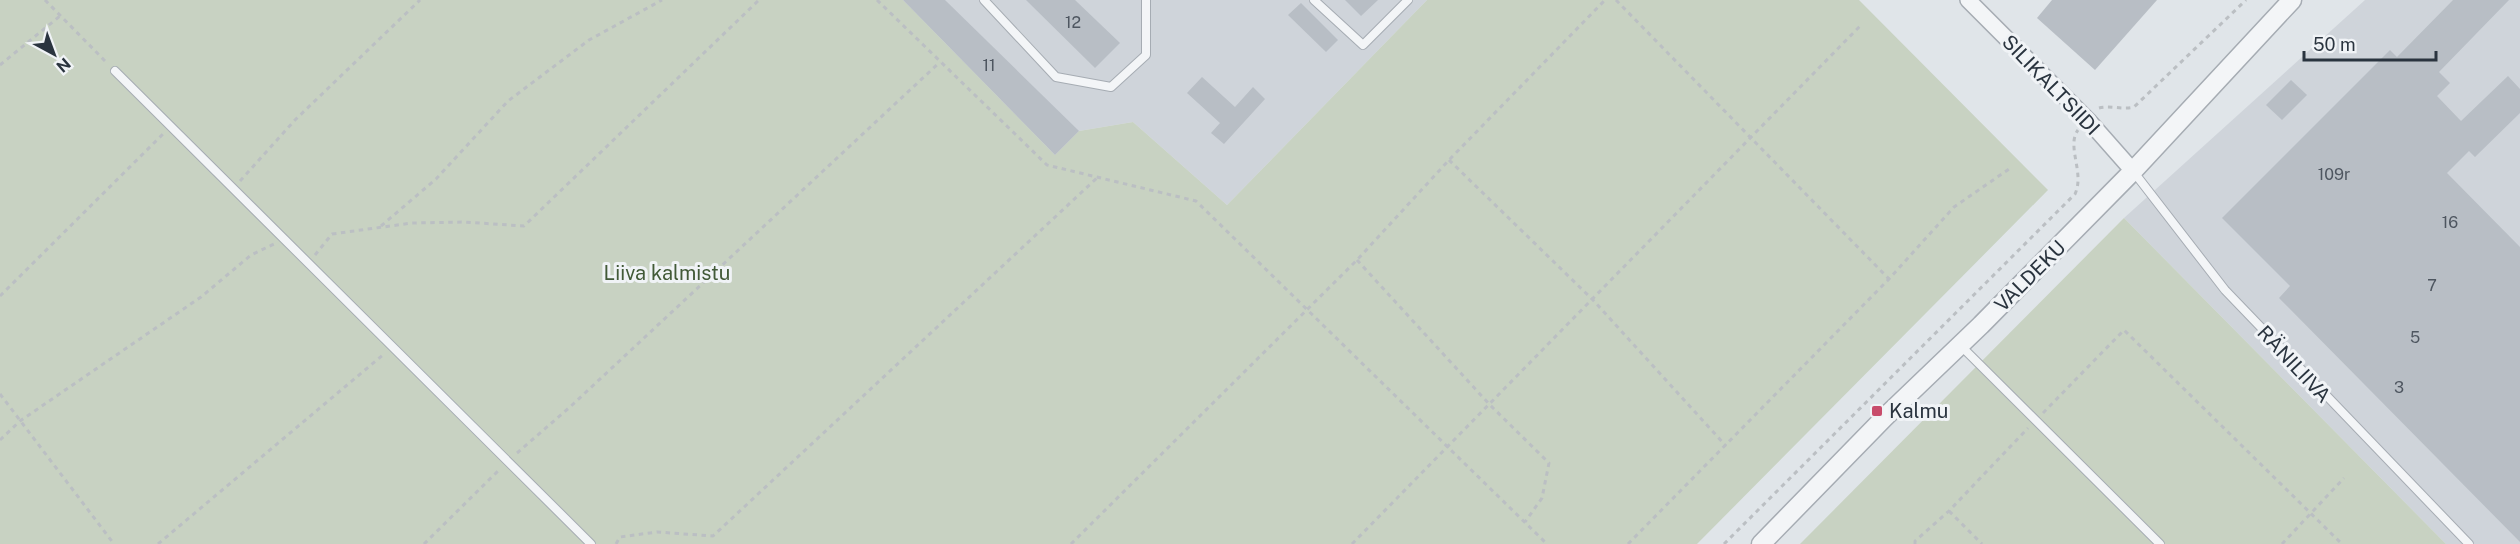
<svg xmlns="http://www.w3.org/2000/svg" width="2520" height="544" font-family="'Public Sans',sans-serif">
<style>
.built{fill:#cfd4da}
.green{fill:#c8d2c2}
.building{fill:#b8bec5}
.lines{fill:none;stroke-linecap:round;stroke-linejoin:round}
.service-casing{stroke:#a6acb3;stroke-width:10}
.minor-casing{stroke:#a6acb3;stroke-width:18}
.tertiary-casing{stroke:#a6acb3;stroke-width:21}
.path{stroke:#bbbfc3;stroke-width:3;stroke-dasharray:4.5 4.5;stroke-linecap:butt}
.service{stroke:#f3f5f7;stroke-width:8}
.minor{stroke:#f3f5f7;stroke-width:15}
.tertiary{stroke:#f3f5f7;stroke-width:18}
.poi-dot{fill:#c84c6b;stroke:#f0f3f6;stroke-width:2}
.labels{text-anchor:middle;stroke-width:6;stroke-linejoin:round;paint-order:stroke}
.number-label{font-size:16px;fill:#4e5660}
.street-label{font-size:20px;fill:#2a343f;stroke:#f0f3f6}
.park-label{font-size:20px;fill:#425a38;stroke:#f0f3f6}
.poi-label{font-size:20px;fill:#2a343f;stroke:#f0f3f6;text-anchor:start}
</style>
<rect width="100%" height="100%" fill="#e0e5e9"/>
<!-- built -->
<g class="built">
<path d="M903,0H1427L1227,205L1133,122L1079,131L1055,155Z"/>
<path d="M2365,0H2520V544H2446L2124,218Z"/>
</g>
<!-- green -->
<g class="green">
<path d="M0,0H903L1055,155L1079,131L1133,122L1227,205L1427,0H1859L2048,190L1697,544H0Z"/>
<path d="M2124,218L2446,544H1800Z"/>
</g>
<!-- building -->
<g class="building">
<path d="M903,0H945L1079,131L1055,155Z"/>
<path d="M1026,0H1075L1120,43L1095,68Z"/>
<path d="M1345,0H1378L1361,16Z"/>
<path d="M2052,0H2157L2095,70L2037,18Z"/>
<path d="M2453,0H2509L2439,72L2450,83L2437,96L2461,121L2508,76L2520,89V113L2475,157L2469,151L2447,173L2520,247V542L2279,298L2290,286L2222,218L2390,50L2397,57Z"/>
<path d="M1301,3L1338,40L1326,52L1288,15Z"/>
<path d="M1202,77L1235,107L1253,87L1265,99L1224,144L1211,133L1220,123L1187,93Z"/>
<path d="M2291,80L2307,95L2282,120L2266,105Z"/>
</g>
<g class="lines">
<defs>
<g id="service">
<path d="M984,0L1056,77L1111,87L1146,55V0"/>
<path d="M1314,0L1363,45L1408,0"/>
<path d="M115,71L591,544"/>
<path d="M2133,171L2225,290L2469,544"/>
<path d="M1961,346L2160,544"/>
</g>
<path id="minor" d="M1968,0L2088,120L2133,171"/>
<path id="tertiary" d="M1761,544L1885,417L1981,325L2133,171L2292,0"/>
</defs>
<!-- service casing -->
<use href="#service" class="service-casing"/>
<!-- minor casing -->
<use href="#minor" class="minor-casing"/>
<!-- tertiary casing -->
<use href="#tertiary" class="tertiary-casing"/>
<!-- path -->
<g class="path">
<path d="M45,0L107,63"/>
<path d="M877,0L1047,165L1196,201L1547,544"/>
<path d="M1616,0L1889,279"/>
<path d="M0,65L60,16"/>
<path d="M2099,108C2110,105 2122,110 2134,107L2246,0"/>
<path d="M1449,160L1593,300L1726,446"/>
<path d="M240,181L295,120L420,0"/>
<path d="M381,226L436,179L508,101L589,40L662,0"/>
<path d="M315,255L332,234L412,223L464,222L524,226L759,0"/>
<path d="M1357,260L1490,405L1549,463L1542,498L1525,522"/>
<path d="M0,296L163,134"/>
<path d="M0,394L114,544"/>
<path d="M2043,413L2124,330L2342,544"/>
<path d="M0,440L20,421L201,297L251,255L274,244"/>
<path d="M517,453L570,407L940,62"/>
<path d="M1949,511L1982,544"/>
<path d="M158,544L384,354"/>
<path d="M424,544L499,470"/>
<path d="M616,544L620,537L657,532L713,536L1098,177"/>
<path d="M1071,544L1357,260L1449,160L1605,0"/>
<path d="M1352,544L1862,24"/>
<path d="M1628,544L1889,279L1954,207L2009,169"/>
<path d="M1724,544L2075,194C2085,173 2066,146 2078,130"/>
<path d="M1915,544V541L1949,511L2028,428"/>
<path d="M2282,544L2344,478"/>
</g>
<!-- service -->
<use href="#service" class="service"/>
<!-- minor -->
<use href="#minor" class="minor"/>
<!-- tertiary -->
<use href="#tertiary" class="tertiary"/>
</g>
<!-- markers -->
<rect class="poi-dot" x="1871" y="405" width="12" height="12" rx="3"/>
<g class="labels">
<!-- number labels -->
<g class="number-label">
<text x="1073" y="28">12</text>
<text x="989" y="71">11</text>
<text x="2334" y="180">109r</text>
<text x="2450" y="228">16</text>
<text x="2432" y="291">7</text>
<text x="2415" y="343">5</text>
<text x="2399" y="393">3</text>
</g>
<!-- street labels -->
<g class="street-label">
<text transform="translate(2051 85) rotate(46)" y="7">SILIKALTSIIDI</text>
<text transform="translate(2030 276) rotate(-45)" y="7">VALDEKU</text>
<text transform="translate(2294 364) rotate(47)" y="7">RÄNILIIVA</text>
</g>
<!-- park labels -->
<g class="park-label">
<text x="667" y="280">Liiva kalmistu</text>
</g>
<!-- poi labels -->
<g class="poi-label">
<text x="1889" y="418">Kalmu</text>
</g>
</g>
<!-- north arrow -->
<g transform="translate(54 54) rotate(139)" stroke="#f0f3f6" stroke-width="4.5" paint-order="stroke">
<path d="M0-4.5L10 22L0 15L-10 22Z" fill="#2a343f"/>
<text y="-9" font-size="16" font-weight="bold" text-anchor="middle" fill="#2a343f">N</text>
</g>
<!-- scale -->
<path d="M2304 51v9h132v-9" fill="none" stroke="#2a343f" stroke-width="3"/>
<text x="2313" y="51" font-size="18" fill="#2a343f" stroke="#f0f3f6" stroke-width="4.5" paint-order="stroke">50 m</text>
</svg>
